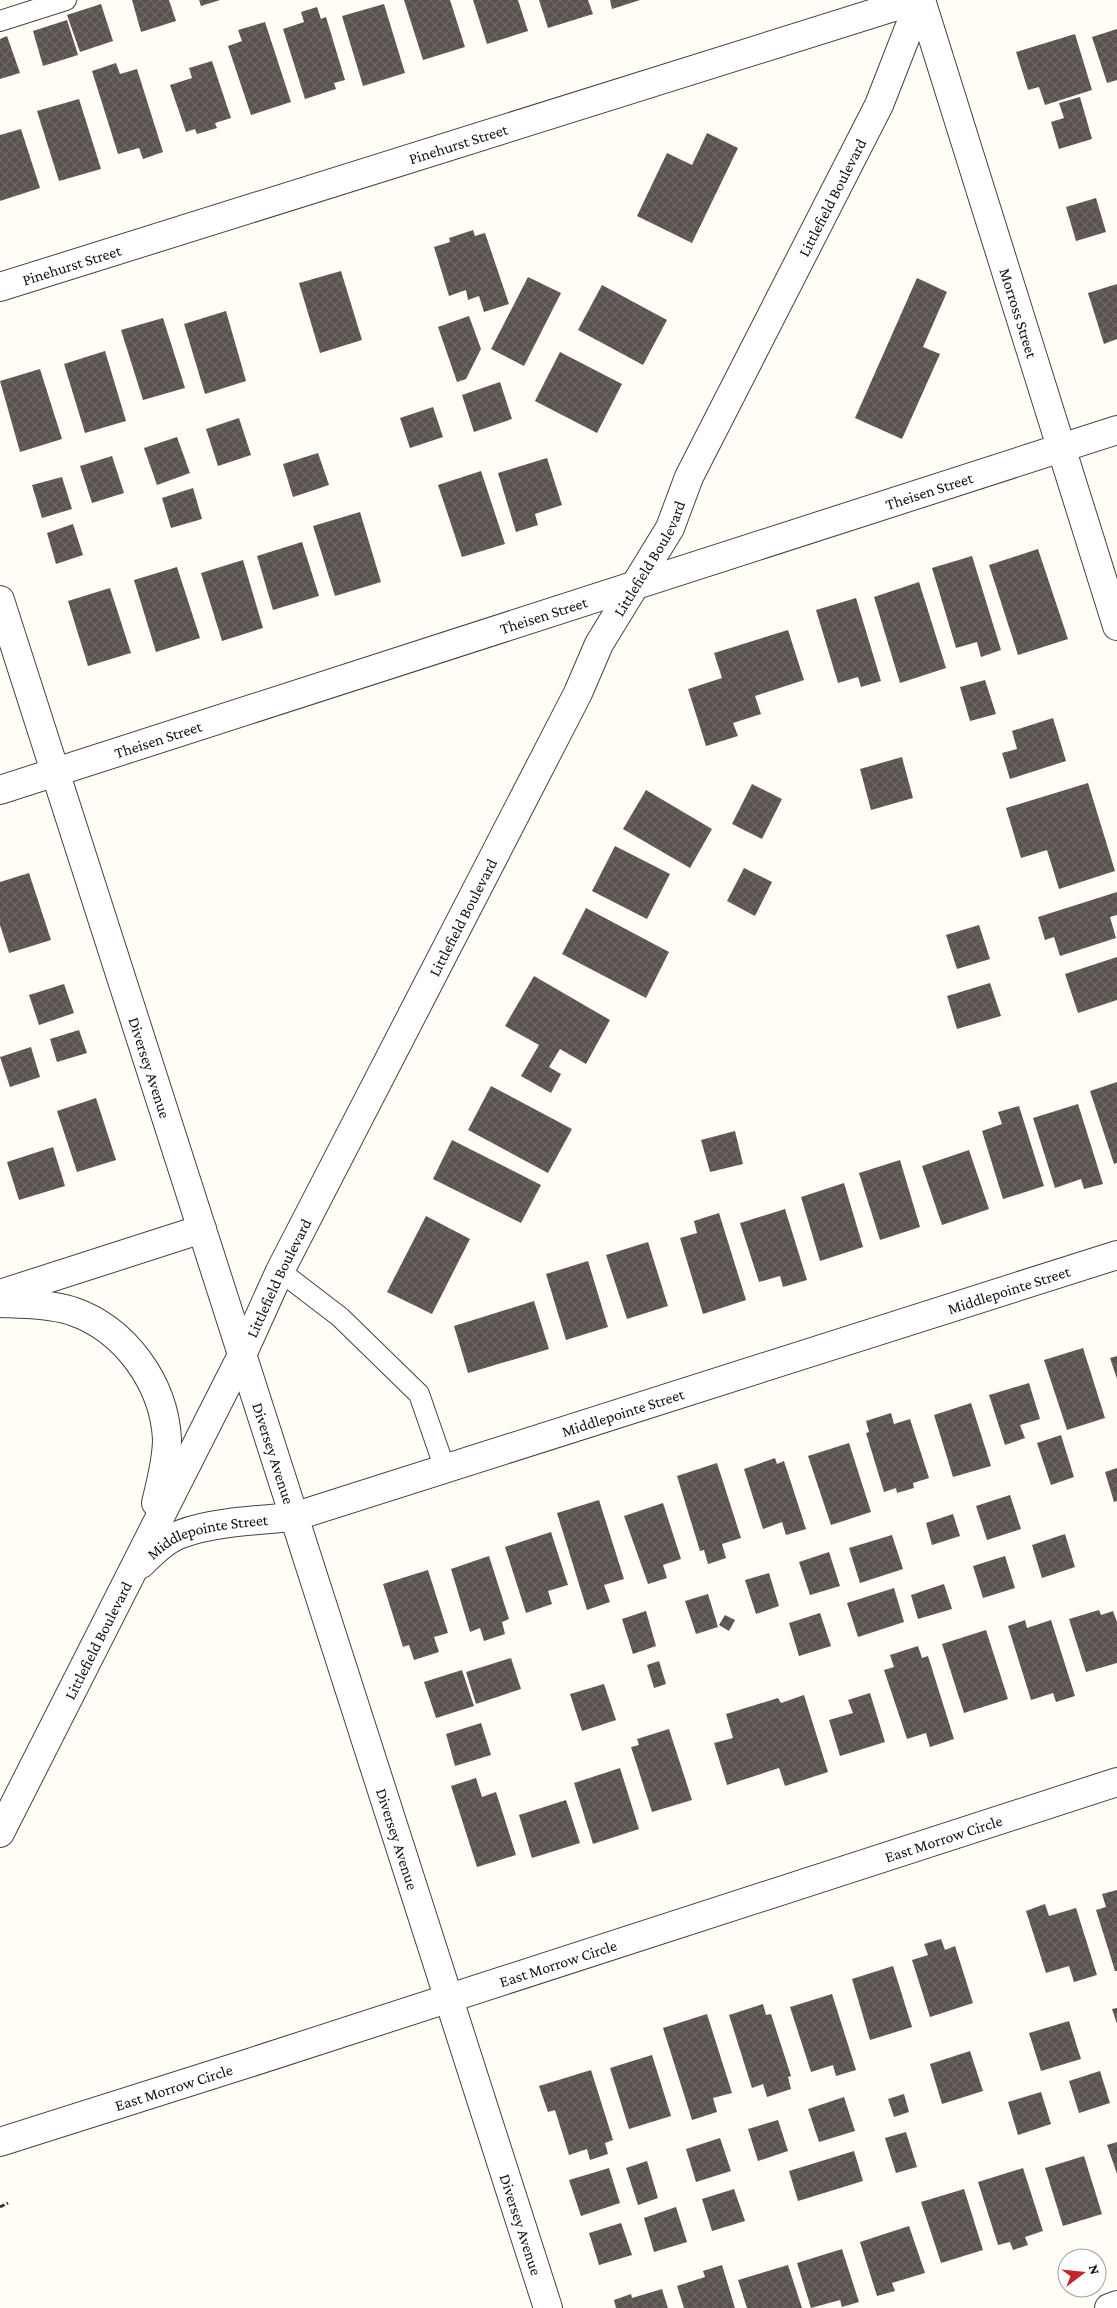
<svg xmlns="http://www.w3.org/2000/svg" width="1117" height="2308" font-family="'Crimson Pro',serif">
<style>
.building{fill:url(#building-cross-hatch)}
.lines{fill:none;stroke-linecap:round;stroke-linejoin:round}
.lane-casing{stroke:#444;stroke-width:22}
.street-casing{stroke:#444;stroke-width:30}
.path{stroke:#333;stroke-width:3;stroke-dasharray:5 2.5;stroke-linecap:butt}
.lane{stroke:#fff;stroke-width:20}
.street{stroke:#fff;stroke-width:28}
.labels{text-anchor:middle;stroke-width:5;stroke-linejoin:round;paint-order:stroke}
.street-label{font-size:16px;fill:#111;stroke:#fff}
</style>
<defs>
<pattern id="building-cross-hatch" width="8" height="8" patternUnits="userSpaceOnUse" patternTransform="scale(1.25)"><rect width="8" height="8" fill="#5a524d"/><path d="M0 0l8 8M0 8l8-8" fill="none" stroke="#6d6662"/></pattern>
</defs>
<rect width="100%" height="100%" fill="#fffdf5"/>
<!-- building -->
<g class="building">
<path d="M132,0H169L176,21L141,32Z"/>
<path d="M199,0H220L201,6Z"/>
<path d="M404,0H450L465,47L423,60Z"/>
<path d="M473,0H518L528,31L487,44Z"/>
<path d="M539,0H588L593,14L548,28Z"/>
<path d="M610,0H640L612,9Z"/>
<path d="M101,4L113,41L80,52L67,15Z"/>
<path d="M384,4L405,73L363,86L342,16Z"/>
<path d="M317,7L321,19L326,17L345,80L334,83L336,89L305,99L283,29L304,22L301,12Z"/>
<path d="M67,20L78,55L43,66L33,31Z"/>
<path d="M265,22L291,102L251,115L228,46L242,41L238,30Z"/>
<path d="M1117,29V80L1107,83L1092,37Z"/>
<path d="M1075,34L1092,90L1045,105L1039,87L1028,90L1016,52Z"/>
<path d="M7,36L20,73L0,79V39Z"/>
<path d="M212,61L231,118L215,123L217,128L197,134L195,129L186,132L170,85L192,78L189,68Z"/>
<path d="M116,63L120,74L137,69L163,152L143,159L139,148L118,154L92,71Z"/>
<path d="M1080,97L1092,139L1059,149L1051,122L1064,118L1059,103Z"/>
<path d="M79,99L101,169L59,181L37,111Z"/>
<path d="M21,129L40,188L0,201V135Z"/>
<path d="M707,133L738,148L692,243L637,216L667,153L692,165Z"/>
<path d="M1096,198L1106,232L1076,241L1066,207Z"/>
<path d="M473,230L475,236L485,233L509,304L484,312L479,296L468,300L466,290L449,296L434,247L450,242L449,238Z"/>
<path d="M341,271L362,340L320,353L299,283Z"/>
<path d="M528,277L561,293L524,366L491,349Z"/>
<path d="M917,278L947,292L923,347L940,354L902,439L855,418Z"/>
<path d="M1117,284V339L1104,344L1088,293Z"/>
<path d="M602,285L667,320L643,365L578,330Z"/>
<path d="M226,311L246,381L205,394L184,324Z"/>
<path d="M469,316L481,349L466,379L457,382L438,327Z"/>
<path d="M163,318L185,388L143,400L121,330Z"/>
<path d="M105,351L126,421L85,433L64,364Z"/>
<path d="M560,352L622,384L597,433L535,401Z"/>
<path d="M40,369L62,439L20,452L0,381Z"/>
<path d="M500,382L512,419L474,432L462,395Z"/>
<path d="M433,407L443,437L410,448L400,418Z"/>
<path d="M239,418L251,455L218,466L206,429Z"/>
<path d="M177,437L190,473L157,485L144,448Z"/>
<path d="M318,453L329,485L293,497L283,464Z"/>
<path d="M112,456L124,493L92,503L80,466Z"/>
<path d="M547,458L562,505L535,514L538,525L516,532L498,473Z"/>
<path d="M481,471L505,544L462,557L438,485Z"/>
<path d="M62,477L72,509L42,518L32,485Z"/>
<path d="M193,488L202,519L171,528L162,498Z"/>
<path d="M360,512L381,582L335,596L313,526Z"/>
<path d="M73,524L83,555L56,564L47,533Z"/>
<path d="M302,542L319,596L273,610L257,556Z"/>
<path d="M1038,549L1068,639L1018,655L989,565Z"/>
<path d="M972,556L1001,650L981,657L977,642L956,648L932,568Z"/>
<path d="M243,560L263,628L222,641L201,573Z"/>
<path d="M177,567L200,638L156,652L134,580Z"/>
<path d="M919,582L946,668L900,683L874,597Z"/>
<path d="M110,588L131,653L88,666L68,601Z"/>
<path d="M856,598L881,681L861,687L858,677L838,683L816,610Z"/>
<path d="M788,630L804,680L755,696L761,714L733,723L738,736L706,746L688,689L722,678L714,653Z"/>
<path d="M985,680L996,714L970,721L960,687Z"/>
<path d="M1053,718L1066,761L1010,779L1002,753L1017,749L1012,731Z"/>
<path d="M902,757L913,798L871,810L860,769Z"/>
<path d="M1088,783L1115,871L1059,889L1047,850L1021,858L1006,808Z"/>
<path d="M752,784L782,799L762,839L732,824Z"/>
<path d="M646,790L712,829L690,868L623,829Z"/>
<path d="M615,846L670,874L647,919L592,891Z"/>
<path d="M744,868L772,882L755,916L727,901Z"/>
<path d="M29,873L51,940L9,953L0,925V882Z"/>
<path d="M1117,892V915L1110,917L1116,938L1060,956L1054,937L1045,940L1038,917Z"/>
<path d="M586,908L669,952L646,998L562,954Z"/>
<path d="M979,925L990,959L957,969L946,935Z"/>
<path d="M1117,957V1000L1078,1013L1065,974Z"/>
<path d="M534,976L610,1020L586,1064L560,1049L549,1067L561,1074L551,1093L521,1076L539,1045L505,1026Z"/>
<path d="M990,983L1001,1016L957,1029L947,996Z"/>
<path d="M64,984L74,1013L39,1025L29,995Z"/>
<path d="M79,1030L87,1053L57,1062L50,1039Z"/>
<path d="M31,1047L40,1077L10,1087L0,1057Z"/>
<path d="M1117,1082V1163L1114,1164L1090,1091Z"/>
<path d="M491,1086L572,1129L548,1173L468,1130Z"/>
<path d="M96,1098L116,1160L77,1172L57,1111Z"/>
<path d="M1078,1104L1103,1184L1084,1189L1081,1179L1055,1188L1033,1118Z"/>
<path d="M1019,1106L1044,1186L1003,1199L982,1131L1002,1124L998,1112Z"/>
<path d="M735,1131L743,1164L710,1172L701,1140Z"/>
<path d="M452,1140L541,1185L521,1223L433,1179Z"/>
<path d="M53,1147L65,1186L19,1200L7,1162Z"/>
<path d="M969,1150L989,1209L942,1225L922,1166Z"/>
<path d="M900,1160L920,1227L880,1240L859,1173Z"/>
<path d="M844,1183L863,1247L820,1261L801,1197Z"/>
<path d="M785,1209L807,1280L783,1287L780,1276L759,1282L740,1223Z"/>
<path d="M719,1213L746,1300L703,1314L680,1238L697,1233L694,1221Z"/>
<path d="M426,1216L470,1239L432,1314L387,1292Z"/>
<path d="M648,1242L668,1306L627,1319L606,1255Z"/>
<path d="M588,1261L608,1327L566,1340L546,1274Z"/>
<path d="M534,1301L549,1349L468,1373L454,1326Z"/>
<path d="M1083,1348L1105,1418L1067,1430L1044,1360Z"/>
<path d="M1117,1356V1379L1110,1358Z"/>
<path d="M1029,1383L1040,1419L1020,1425L1025,1438L1005,1445L989,1395Z"/>
<path d="M971,1403L991,1466L953,1477L934,1415Z"/>
<path d="M891,1413L894,1424L910,1419L929,1478L913,1483L914,1488L897,1493L896,1488L884,1492L866,1433L869,1432L866,1421Z"/>
<path d="M1061,1435L1074,1477L1051,1485L1037,1443Z"/>
<path d="M849,1443L871,1512L831,1525L808,1456Z"/>
<path d="M775,1458L777,1464L784,1461L806,1529L786,1535L782,1522L763,1529L744,1469Z"/>
<path d="M717,1463L741,1538L722,1544L726,1558L708,1564L704,1550L700,1551L677,1476Z"/>
<path d="M1117,1468V1501L1114,1502L1105,1472Z"/>
<path d="M1010,1495L1021,1529L987,1540L976,1506Z"/>
<path d="M599,1500L624,1579L604,1585L610,1602L587,1610L557,1513Z"/>
<path d="M663,1503L681,1559L663,1565L667,1578L648,1584L624,1516Z"/>
<path d="M953,1514L960,1536L932,1545L926,1523Z"/>
<path d="M551,1532L568,1585L548,1591L552,1604L526,1613L505,1547Z"/>
<path d="M1065,1534L1075,1567L1042,1578L1032,1545Z"/>
<path d="M892,1535L903,1569L860,1583L849,1548Z"/>
<path d="M829,1552L840,1586L810,1595L799,1562Z"/>
<path d="M489,1556L509,1619L502,1622L505,1634L484,1641L480,1628L470,1632L451,1569Z"/>
<path d="M1005,1556L1015,1588L983,1598L973,1566Z"/>
<path d="M428,1570L448,1633L434,1637L439,1652L414,1660L409,1645L403,1647L383,1584Z"/>
<path d="M769,1573L779,1606L756,1614L745,1580Z"/>
<path d="M944,1584L952,1609L918,1619L911,1595Z"/>
<path d="M894,1588L904,1622L858,1637L847,1603Z"/>
<path d="M708,1594L718,1627L696,1634L685,1601Z"/>
<path d="M1099,1610L1101,1615L1113,1611L1117,1622V1663L1086,1672L1069,1619Z"/>
<path d="M646,1611L656,1646L633,1654L622,1619Z"/>
<path d="M820,1613L831,1646L799,1656L789,1623Z"/>
<path d="M725,1615L735,1620L729,1631L719,1625Z"/>
<path d="M1025,1620L1027,1628L1051,1620L1075,1696L1056,1702L1053,1693L1031,1700L1008,1626Z"/>
<path d="M986,1630L1008,1699L964,1713L942,1644Z"/>
<path d="M918,1646L922,1658L928,1656L954,1739L930,1747L926,1733L907,1739L884,1670L894,1667L890,1655Z"/>
<path d="M511,1658L521,1689L476,1704L466,1672Z"/>
<path d="M659,1661L666,1684L654,1688L647,1665Z"/>
<path d="M462,1670L474,1706L436,1718L424,1682Z"/>
<path d="M604,1684L616,1720L582,1731L570,1694Z"/>
<path d="M870,1693L885,1742L840,1756L829,1720L853,1713L848,1700Z"/>
<path d="M804,1695L828,1772L785,1786L779,1768L727,1785L714,1743L733,1738L726,1714L778,1698L781,1703Z"/>
<path d="M481,1723L491,1755L455,1766L446,1734Z"/>
<path d="M669,1729L692,1800L652,1812L631,1747L639,1745L637,1739Z"/>
<path d="M620,1768L639,1829L593,1844L574,1783Z"/>
<path d="M476,1778L482,1797L496,1792L516,1855L477,1867L451,1786Z"/>
<path d="M566,1800L580,1843L532,1858L519,1815Z"/>
<path d="M1117,1890V1971H1115L1096,1910L1106,1907L1102,1894Z"/>
<path d="M1045,1904L1049,1916L1076,1908L1097,1975L1074,1982L1069,1966L1046,1973L1026,1911Z"/>
<path d="M941,1939L945,1950L955,1946L973,2003L930,2017L912,1960L928,1955L924,1944Z"/>
<path d="M893,1966L912,2027L870,2040L852,1979Z"/>
<path d="M832,1994L856,2070L836,2076L833,2065L811,2072L790,2007Z"/>
<path d="M763,2004L766,2015L771,2014L791,2076L788,2077L791,2089L767,2097L763,2084L752,2088L729,2015Z"/>
<path d="M1117,2008V2024L1112,2009Z"/>
<path d="M707,2014L732,2093L713,2098L717,2112L692,2120L663,2028Z"/>
<path d="M1069,2021L1081,2059L1041,2071L1029,2033Z"/>
<path d="M970,2051L983,2091L942,2104L930,2064Z"/>
<path d="M652,2055L671,2116L629,2129L610,2068Z"/>
<path d="M591,2070L613,2140L605,2143L608,2154L590,2160L587,2149L569,2155L555,2110L548,2112L539,2086Z"/>
<path d="M1100,2071L1110,2103L1079,2113L1069,2081Z"/>
<path d="M1041,2092L1051,2124L1018,2135L1008,2102Z"/>
<path d="M904,2094L909,2112L894,2117L888,2099Z"/>
<path d="M844,2097L855,2131L819,2142L808,2109Z"/>
<path d="M778,2120L788,2151L758,2161L748,2129Z"/>
<path d="M906,2132L917,2167L896,2173L885,2138Z"/>
<path d="M720,2138L731,2171L696,2182L686,2149Z"/>
<path d="M1117,2142V2174L1107,2145Z"/>
<path d="M854,2151L863,2181L798,2201L789,2171Z"/>
<path d="M1084,2156L1102,2214L1063,2226L1045,2168Z"/>
<path d="M647,2161L658,2198L638,2205L626,2168Z"/>
<path d="M609,2168L620,2203L581,2216L569,2180Z"/>
<path d="M1023,2168L1043,2231L1025,2237L1028,2245L1013,2250L1010,2242L998,2245L978,2182Z"/>
<path d="M734,2189L745,2221L712,2231L702,2199Z"/>
<path d="M964,2189L983,2250L941,2263L921,2202Z"/>
<path d="M676,2207L687,2242L654,2252L644,2218Z"/>
<path d="M621,2223L632,2255L599,2265L589,2233Z"/>
<path d="M909,2226L925,2273L892,2283L895,2291L877,2296L860,2242Z"/>
<path d="M842,2249L859,2302L842,2307L840,2300L811,2308L797,2263Z"/>
<path d="M722,2265L735,2308H684L677,2286L705,2277L703,2271Z"/>
<path d="M788,2265L802,2308H747L738,2280Z"/>
<path d="M662,2289L668,2308H616L614,2300L631,2294L632,2298Z"/>
</g>
<g class="lines">
<defs>
<g id="lane">
<path d="M0,21L66,0"/>
<path d="M280,1271L340,1317L419,1394L445,1469"/>
</g>
<g id="street">
<path id="s1" d="M921,0L1117,626"/>
<path id="s2" d="M0,287L916,0"/>
<path id="s3" d="M0,600L548,2308"/>
<path id="s4" d="M0,790L1117,430"/>
<path d="M0,1294L202,1229"/>
<path d="M0,1303C24,1304 49,1304 72,1311C125,1329 164,1383 167,1439C167,1460 161,1482 156,1503"/>
<path id="s5" d="M141,1564C153,1552 165,1540 181,1534C212,1522 260,1520 293,1517L1117,1255"/>
<path id="s6" d="M0,1833L242,1355L280,1271L578,693L599,644L670,528L689,477L879,105L920,0"/>
<path id="s7" d="M0,2142L249,2063L1117,1782"/>
<path d="M1109,2308L1117,2305"/>
</g>
</defs>
<!-- lane casing -->
<use href="#lane" class="lane-casing"/>
<!-- street casing -->
<use href="#street" class="street-casing"/>
<!-- path -->
<path class="path" d="M0,2207L8,2203"/>
<!-- lane -->
<use href="#lane" class="lane"/>
<!-- street -->
<use href="#street" class="street"/>
</g>
<g class="labels">
<!-- street labels -->
<g class="street-label">
<text dy="6" stroke="none"><textPath href="#s2" startOffset="480">Pinehurst Street</textPath></text>
<text dy="6" stroke="none"><textPath href="#s6" startOffset="1836">Littlefield Boulevard</textPath></text>
<text dy="6" stroke="none"><textPath href="#s2" startOffset="75">Pinehurst Street</textPath></text>
<text dy="6" stroke="none"><textPath href="#s1" startOffset="328">Morross Street</textPath></text>
<text dy="6" stroke="none"><textPath href="#s4" startOffset="976">Theisen Street</textPath></text>
<text dy="6" stroke="none"><textPath href="#s6" startOffset="1431">Littlefield Boulevard</textPath></text>
<text dy="6" stroke="none"><textPath href="#s4" startOffset="571">Theisen Street</textPath></text>
<text dy="6" stroke="none"><textPath href="#s4" startOffset="166">Theisen Street</textPath></text>
<text dy="6" stroke="none"><textPath href="#s6" startOffset="1026">Littlefield Boulevard</textPath></text>
<text dy="6" stroke="none"><textPath href="#s3" startOffset="491">Diversey Avenue</textPath></text>
<text dy="6" stroke="none"><textPath href="#s6" startOffset="621">Littlefield Boulevard</textPath></text>
<text dy="6" stroke="none"><textPath href="#s5" startOffset="915">Middlepointe Street</textPath></text>
<text dy="6" stroke="none"><textPath href="#s5" startOffset="510">Middlepointe Street</textPath></text>
<text dy="6" stroke="none"><textPath href="#s3" startOffset="896">Diversey Avenue</textPath></text>
<text dy="6" stroke="none"><textPath href="#s5" startOffset="75">Middlepointe Street</textPath></text>
<text dy="6" stroke="none"><textPath href="#s6" startOffset="216">Littlefield Boulevard</textPath></text>
<text dy="6" stroke="none"><textPath href="#s7" startOffset="991">East Morrow Circle</textPath></text>
<text dy="6" stroke="none"><textPath href="#s3" startOffset="1301">Diversey Avenue</textPath></text>
<text dy="6" stroke="none"><textPath href="#s7" startOffset="586">East Morrow Circle</textPath></text>
<text dy="6" stroke="none"><textPath href="#s7" startOffset="182">East Morrow Circle</textPath></text>
<text dy="6" stroke="none"><textPath href="#s3" startOffset="1706">Diversey Avenue</textPath></text>
</g>
</g>
<!-- north arrow -->
<g transform="translate(1082 2273) rotate(74)"><circle r="24" fill="#ffffff" stroke="#a0a0a0"/>
<path d="M0-4L9 19L0 12L-9 19Z" fill="#c4262e"/>
<text y="-8" font-size="14" font-weight="bold" text-anchor="middle" fill="#111111">N</text>
</g>
</svg>
